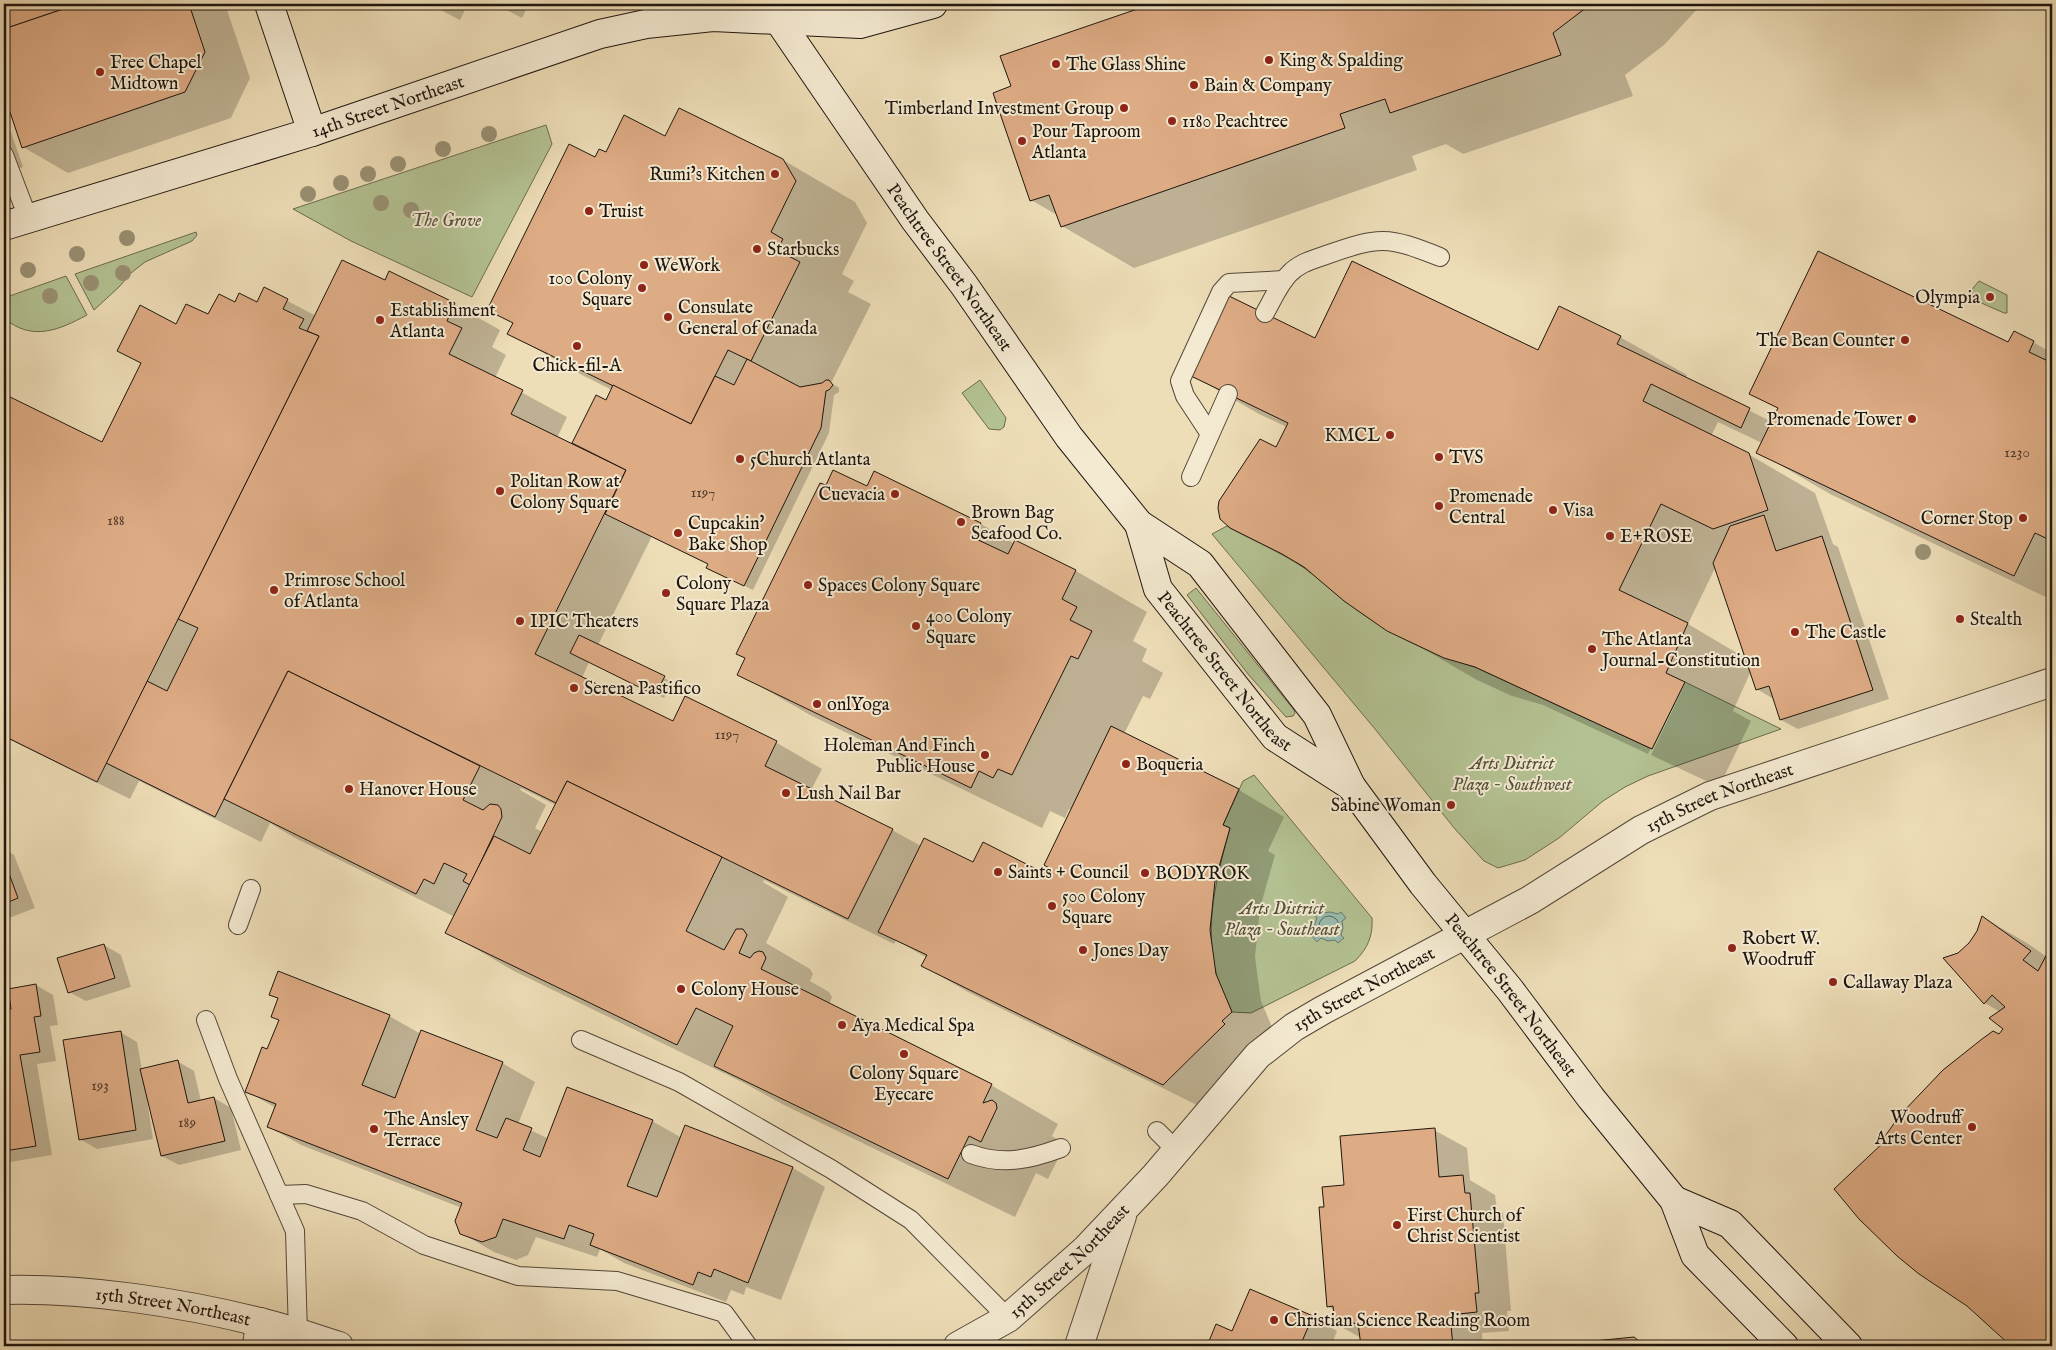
<svg xmlns="http://www.w3.org/2000/svg" width="2056" height="1350" font-family="'IM FELL English',serif">
<style>
.green{fill:#b4c293;stroke:#6a6c50}
.water{fill:#99bcaf;stroke:#68796f}
.shadow{fill:#0003;fill-rule:evenodd}
.lines{fill:none;stroke-linecap:round;stroke-linejoin:round}
.shore{stroke:#5c685e;stroke-width:1}
.building{fill:#ddab84;stroke:#1f150e}
.service-casing{stroke:#534738;stroke-width:20}
.minor-casing{stroke:#534738;stroke-width:30}
.secondary-casing{stroke:#1f150e;stroke-width:30}
.service{stroke:#f4ead1;stroke-width:18}
.minor{stroke:#f4ead1;stroke-width:28}
.secondary{stroke:#f4ead1;stroke-width:28}
.tree{fill:#999174}
.poi-dot{fill:#8f2418;stroke:#f4ead1;stroke-width:2}
.labels{text-anchor:middle;stroke-width:4;stroke-linejoin:round;paint-order:stroke}
.number-label{font-size:15px;fill:#4e3a2c}
.poi-label{font-size:18px;fill:#1f150e;stroke:#f4ead1;text-anchor:start}
.street-label{font-size:18px;fill:#1f150e;stroke:#f4ead1}
.park-label{font-size:18px;font-style:italic;fill:#53523d;stroke:#f4ead1}
</style>
<rect width="100%" height="100%" fill="#eedeb8"/>
<filter id="stains"><feTurbulence type="fractalNoise" baseFrequency=".004" numOctaves="4"/><feColorMatrix values="0 0 0 0 .2 0 0 0 0 .09 0 0 0 0 .02 0 0 0 .5 -.17"/></filter>
<radialGradient id="worn" r=".72"><stop offset=".6" stop-color="#630" stop-opacity="0"/><stop offset="1" stop-color="#630" stop-opacity=".3"/></radialGradient>
<!-- green -->
<g class="green">
<path d="M546,125L552,144L472,297L351,241L293,209Z"/>
<path d="M196,232L197,235L192,241L145,262L131,273L119,287L94,310L75,274Z"/>
<path d="M66,276L87,315C59,330 32,342 4,318V298Z"/>
<path d="M1979,281L2007,295V313H2004L1970,298L1968,294Z"/>
<path d="M980,380L1006,418L1004,427L1000,430L989,429L962,393Z"/>
<path d="M1227,526C1252,541 1280,550 1304,568C1319,578 1331,591 1346,602C1385,632 1427,653 1475,667L1652,749L1685,682L1781,729L1648,776L1625,787L1603,801L1559,838L1525,860L1498,868L1484,861L1455,829L1375,729L1212,534Z"/>
<path d="M1196,588L1294,710L1295,713L1293,716L1286,717L1248,674L1187,595Z"/>
<path d="M1254,775L1372,918C1373,936 1368,948 1355,961L1251,1013L1232,1012C1227,1000 1219,986 1216,973C1204,923 1217,876 1230,828L1223,825L1243,781Z"/>
</g>
<!-- water -->
<path class="water" d="M1320,910L1323,913L1330,912L1338,914L1341,912L1346,918L1342,921L1343,928L1341,935L1344,938L1338,943L1335,940L1328,941L1321,938L1317,942L1312,936L1316,933L1314,926L1317,918L1314,915Z"/>
<!-- shadow -->
<g class="shadow">
<path d="M4,4H225L250,78L231,118L68,173L23,147L4,90Z"/>
<path d="M429,4H468L460,20Z"/>
<path d="M495,4H529L522,18Z"/>
<path d="M1156,4H1702L1664,45L1625,75L1633,96L1463,154L1446,144L1412,156L1417,170L1134,268L1062,226L1057,215L1031,200L1012,87L1002,57Z"/>
<path d="M4,112L23,167L4,174Z"/>
<path d="M666,137L783,160L855,202L867,223L842,274L854,281L848,292L871,304L831,383L839,388V392L834,395L829,433L753,590L716,572L710,564L652,536L598,645L672,682L664,698L589,662L582,678L673,722L685,698L777,743L822,769L811,790L892,830L921,846L973,864L1047,875L1072,810L1069,809L1065,818L1050,811L1042,828L810,715L739,674L826,487L868,488L875,473L981,524L1015,544L1016,542L1076,571L1147,612L1133,641L1147,649L1142,661L1163,673L1150,699L1143,696L1124,734L1239,790L1284,817L1268,851L1275,855L1260,908L1255,957L1261,1001L1277,1039L1209,1111L968,992L923,966L927,958L896,940L894,944L764,880L763,882L788,897L766,943L810,969L813,974L810,981L829,992L832,997L829,1005L991,1085L1058,1124L1052,1136L1063,1143L1064,1147L1048,1179L1036,1173L1015,1217L782,1104L744,1083L514,971L447,932L455,917L293,837L270,823L261,842L139,781L130,799L4,737V396L103,444L142,364L119,351L177,325L209,316L235,303L258,304L265,289L316,316L385,282L390,273L454,304L500,330L492,347L506,355L495,378L567,417L557,438L580,449L612,390L580,374L509,333L514,324L488,309L595,159L606,153ZM521,788L556,805L542,832L535,828L546,805L520,790Z"/>
<path d="M1620,337L1687,375L1685,378L1772,422L1779,409L1751,393L2009,344L2033,342L2052,353V600L1830,494L1758,452L1762,443L1718,422L1711,436L1748,454L1815,493L1833,544L1838,547L1889,699L1798,729L1781,720L1775,700L1757,689L1751,671L1733,711L1751,721L1719,787L1651,755L1686,682H1683L1648,754L1543,705L1512,696L1477,680L1410,641L1311,572L1228,525L1277,449L1287,427L1259,414L1193,376L1316,339L1538,352ZM1716,566L1747,659L1688,624Z"/>
<path d="M4,849L14,855L35,908L4,920Z"/>
<path d="M1982,917L2027,943L2047,957L2048,956L2052,958V1346H2013L1968,1305L1999,1036L2005,1029L2000,1012L1985,1003L1958,954L1970,944L1978,932Z"/>
<path d="M104,945L121,955L131,987L86,1001L69,992Z"/>
<path d="M36,985L53,995L58,1025L50,1026L56,1061L37,1064L52,1155L4,1163V1011L13,1010Z"/>
<path d="M270,994L389,1016L421,1034L502,1063L535,1082L518,1124L549,1139L652,1121L682,1138L686,1126L793,1168L825,1187L781,1300L746,1287L744,1295L731,1290L726,1302L624,1263L600,1249L597,1257L536,1237L528,1255L516,1260L494,1252L461,1233L462,1208L301,1145L269,1127L276,1108L246,1091L268,1051L280,1020L279,999Z"/>
<path d="M120,1032L137,1042L142,1070L177,1061L194,1071L201,1101L214,1098L231,1108L241,1150L179,1165L162,1156L149,1099L147,1100L153,1139L97,1149L80,1139Z"/>
<path d="M1434,1130L1467,1148L1470,1180L1495,1195L1497,1210L1503,1213L1511,1311H1507L1509,1331L1482,1333L1483,1346H1362L1361,1338L1336,1324L1334,1310L1328,1306L1325,1208L1345,1186Z"/>
<path d="M1312,1317L1337,1331L1331,1346H1208L1217,1326L1233,1333Z"/>
<path d="M1634,1338L1648,1346H1555Z"/>
</g>
<g class="lines">
<!-- shore -->
<circle class="shore" cx="1329" cy="926" r="10"/>
</g>
<!-- building -->
<g class="building">
<path d="M4,4H78L4,29Z"/>
<path d="M78,4H189L205,52L185,92L22,148L4,94V29Z"/>
<path d="M1152,4H1591L1553,33L1561,55L1390,113L1385,99L1340,114L1345,128L1061,227L1049,195L1030,201L993,93L1011,86L1000,56Z"/>
<path d="M679,108L783,159L796,181L771,232L783,239L777,250L800,262L751,361L728,350L691,424L507,334L513,323L487,310L569,144L595,157L599,149L606,152L624,115L665,136Z"/>
<path d="M1818,251L2004,340L2008,342L2014,331L2034,341L2029,352L2052,363V541L2035,533L2014,576L1756,453L1778,408L1749,394Z"/>
<path d="M342,260L385,280L389,271L455,303L447,321L462,328L449,354L523,390L511,414L626,470L535,654L673,721L685,696L777,741L765,766L893,829L848,919L567,781L556,803L288,671L215,817L106,763L147,681L167,691L198,628L178,619L319,336L307,331Z"/>
<path d="M1352,261L1538,350L1559,306L1621,336L1617,344L1750,408L1741,428L1651,384L1643,401L1749,453L1768,510L1713,529L1661,504L1619,590L1688,623L1666,673L1685,682L1652,749L1475,667L1444,658L1387,631L1344,601L1304,567L1282,554L1230,528L1220,519L1218,508L1219,501L1260,439L1276,447L1288,423L1191,376L1229,296L1315,338Z"/>
<path d="M264,287L288,299L283,309L304,319L299,328L319,336L97,782L4,736V394L102,442L141,363L117,351L140,305L176,324L186,304L208,314L219,294L235,302L239,293L257,302Z"/>
<path d="M747,359L800,387L822,383L826,380H829L833,385L829,390L826,391L821,428L744,586L706,568L708,564L605,514L626,470L572,443L596,395L606,400L613,385L691,424L715,376L734,385Z"/>
<path d="M833,470L867,486L874,471L981,523L974,538L1008,554L1015,540L1076,570L1062,599L1077,607L1070,620L1092,631L1078,659L1071,656L1012,775L998,769L993,778L979,771L971,788L737,675L745,658L736,654L820,483L826,485Z"/>
<path d="M1764,515L1776,551L1822,536L1873,690L1780,720L1769,686L1756,690L1713,563L1730,526Z"/>
<path d="M579,635L665,676L655,695L570,653Z"/>
<path d="M288,671L480,766L463,800L483,810L490,804L498,805L501,809L502,817L470,885L463,881L467,874L444,863L434,884L424,879L416,894L224,799Z"/>
<path d="M1111,726L1239,789L1223,825L1230,828L1215,881L1210,930L1216,974L1232,1012L1222,1021L1225,1024L1163,1085L921,966L927,955L878,932L924,838L973,862L983,842L1046,874L1049,868L1044,865Z"/>
<path d="M567,781L722,857L686,931L724,950L736,929H743L747,935L739,953L750,958L754,953L759,951L763,952L766,958L761,969L992,1084L983,1103L992,1100L996,1103L997,1108L981,1142L969,1136L948,1179L714,1066L733,1026L696,1008L677,1045L445,933L494,836L530,854Z"/>
<path d="M4,860L18,898L4,904Z"/>
<path d="M1982,916L2031,951L2023,960L2038,971L2047,954L2052,958V1346H2011L1967,1306L1919,1274L1897,1256L1859,1219L1834,1189L1885,1141L1883,1139L1900,1115L1943,1070L1982,1039L1993,1031L1999,1034L2003,1029L1989,1018L2005,1007L1992,995L1984,1004L1943,958L1958,953L1969,943L1977,931Z"/>
<path d="M104,944L115,978L68,993L57,958Z"/>
<path d="M278,971L390,1015L362,1085L395,1098L421,1030L503,1062L476,1130L497,1138L506,1118L532,1128L523,1150L540,1157L567,1087L653,1120L627,1186L657,1197L685,1125L793,1167L748,1283L714,1269L711,1277L698,1272L693,1285L590,1245L594,1234L569,1225L564,1239L503,1219L496,1237L482,1242L460,1234L455,1221L462,1203L267,1127L276,1104L245,1092L262,1047L267,1049L279,1020L271,1017L278,998L269,995Z"/>
<path d="M36,984L41,1016L34,1017L40,1052L20,1055L36,1146L4,1151V1010L11,1009L8,989Z"/>
<path d="M121,1031L136,1130L79,1140L63,1040Z"/>
<path d="M178,1060L188,1103L214,1097L225,1141L161,1156L140,1069Z"/>
<path d="M1435,1128L1439,1177L1463,1175L1465,1193H1470L1479,1293H1475L1477,1312L1450,1315L1453,1346H1361L1358,1323L1335,1324L1333,1306L1327,1307L1319,1207H1324L1322,1187L1344,1185L1340,1136Z"/>
<path d="M1250,1289L1313,1316L1300,1346H1207L1216,1324L1232,1331Z"/>
<path d="M1634,1337L1645,1346H1543Z"/>
</g>
<g class="lines">
<defs>
<g id="service">
<path d="M4,155L28,218"/>
<path d="M1265,313C1272,301 1279,284 1289,274C1299,263 1312,260 1326,255C1380,236 1387,236 1440,257"/>
<path d="M1210,434L1185,396L1180,381L1221,292L1229,283L1284,280"/>
<path d="M1191,477L1228,394"/>
<path d="M238,925L251,889"/>
<path d="M206,1020L228,1079L295,1231L298,1334"/>
<path d="M581,1040L679,1082L831,1169L911,1220L1008,1318"/>
<path d="M1157,1131L1177,1151"/>
<path d="M971,1154C1003,1166 1031,1159 1061,1148"/>
<path d="M279,1195L306,1194L362,1211L424,1245L518,1276L617,1281L724,1313L748,1346"/>
</g>
<g id="minor">
<path id="s1" d="M4,1290C85,1288 180,1302 259,1322C286,1328 313,1338 339,1346"/>
<path d="M257,1346L260,1322"/>
<path id="s2" d="M958,1346L1008,1318L1085,1250L1155,1176L1258,1055L1294,1027L1323,1010L1530,900L1641,830L1710,796L2052,682"/>
<path d="M1079,1346L1122,1216"/>
</g>
<g id="secondary">
<path d="M269,4L312,132"/>
<path id="s3" d="M770,4L777,18L915,220L964,285L1069,437L1139,524L1200,564L1317,715L1351,786L1423,884L1510,990L1591,1098L1674,1200L1695,1255L1784,1346"/>
<path id="s4" d="M4,226L312,132L600,34L646,24L713,17L860,24L933,4"/>
<path id="s5" d="M1139,524L1158,589L1275,737L1351,786"/>
<path d="M1674,1200L1730,1224L1848,1346"/>
</g>
</defs>
<!-- service casing -->
<use href="#service" class="service-casing"/>
<!-- minor casing -->
<use href="#minor" class="minor-casing"/>
<!-- secondary casing -->
<use href="#secondary" class="secondary-casing"/>
<!-- service -->
<use href="#service" class="service"/>
<!-- minor -->
<use href="#minor" class="minor"/>
<!-- secondary -->
<use href="#secondary" class="secondary"/>
</g>
<!-- trees -->
<g class="tree">
<circle cx="489" cy="134" r="8"/>
<circle cx="443" cy="149" r="8"/>
<circle cx="398" cy="164" r="8"/>
<circle cx="368" cy="174" r="8"/>
<circle cx="341" cy="183" r="8"/>
<circle cx="308" cy="194" r="8"/>
<circle cx="381" cy="203" r="8"/>
<circle cx="411" cy="210" r="8"/>
<circle cx="127" cy="238" r="8"/>
<circle cx="77" cy="254" r="8"/>
<circle cx="28" cy="270" r="8"/>
<circle cx="123" cy="273" r="8"/>
<circle cx="91" cy="283" r="8"/>
<circle cx="50" cy="296" r="8"/>
<circle cx="1923" cy="552" r="8"/>
</g>
<!-- markers -->
<g class="poi-dot">
<circle cx="1269" cy="60" r="5"/>
<circle cx="1056" cy="64" r="5"/>
<circle cx="100" cy="72" r="5"/>
<circle cx="1194" cy="85" r="5"/>
<circle cx="1124" cy="108" r="5"/>
<circle cx="1172" cy="121" r="5"/>
<circle cx="1022" cy="141" r="5"/>
<circle cx="775" cy="174" r="5"/>
<circle cx="589" cy="211" r="5"/>
<circle cx="757" cy="249" r="5"/>
<circle cx="644" cy="265" r="5"/>
<circle cx="642" cy="288" r="5"/>
<circle cx="1990" cy="297" r="5"/>
<circle cx="668" cy="317" r="5"/>
<circle cx="380" cy="320" r="5"/>
<circle cx="1905" cy="340" r="5"/>
<circle cx="577" cy="346" r="5"/>
<circle cx="1912" cy="419" r="5"/>
<circle cx="1390" cy="435" r="5"/>
<circle cx="1439" cy="457" r="5"/>
<circle cx="740" cy="459" r="5"/>
<circle cx="500" cy="491" r="5"/>
<circle cx="895" cy="494" r="5"/>
<circle cx="1439" cy="506" r="5"/>
<circle cx="1553" cy="510" r="5"/>
<circle cx="2023" cy="518" r="5"/>
<circle cx="961" cy="522" r="5"/>
<circle cx="678" cy="533" r="5"/>
<circle cx="1610" cy="536" r="5"/>
<circle cx="808" cy="585" r="5"/>
<circle cx="274" cy="590" r="5"/>
<circle cx="666" cy="593" r="5"/>
<circle cx="1960" cy="619" r="5"/>
<circle cx="520" cy="621" r="5"/>
<circle cx="916" cy="626" r="5"/>
<circle cx="1795" cy="632" r="5"/>
<circle cx="1592" cy="649" r="5"/>
<circle cx="574" cy="688" r="5"/>
<circle cx="817" cy="704" r="5"/>
<circle cx="985" cy="755" r="5"/>
<circle cx="1126" cy="764" r="5"/>
<circle cx="349" cy="789" r="5"/>
<circle cx="786" cy="793" r="5"/>
<circle cx="1451" cy="805" r="5"/>
<circle cx="998" cy="872" r="5"/>
<circle cx="1145" cy="873" r="5"/>
<circle cx="1052" cy="906" r="5"/>
<circle cx="1732" cy="948" r="5"/>
<circle cx="1083" cy="950" r="5"/>
<circle cx="1833" cy="982" r="5"/>
<circle cx="681" cy="989" r="5"/>
<circle cx="842" cy="1025" r="5"/>
<circle cx="904" cy="1054" r="5"/>
<circle cx="1972" cy="1127" r="5"/>
<circle cx="374" cy="1129" r="5"/>
<circle cx="1397" cy="1225" r="5"/>
<circle cx="1274" cy="1320" r="5"/>
</g>
<g class="labels">
<!-- number labels -->
<g class="number-label">
<text x="2017" y="457">1230</text>
<text x="703" y="497">1197</text>
<text x="116" y="525">188</text>
<text x="727" y="739">1197</text>
<text x="100" y="1090">193</text>
<text x="187" y="1127">189</text>
</g>
<!-- poi labels -->
<g class="poi-label">
<text x="1279" y="66">King &amp; Spalding</text>
<text x="110" y="68">Free Chapel<tspan x="110" dy="21">Midtown</tspan></text>
<text x="1066" y="70">The Glass Shine</text>
<text x="1204" y="91">Bain &amp; Company</text>
<text x="1114" y="114" text-anchor="end">Timberland Investment Group</text>
<text x="1182" y="127">1180 Peachtree</text>
<text x="1032" y="137">Pour Taproom<tspan x="1032" dy="21">Atlanta</tspan></text>
<text x="765" y="180" text-anchor="end">Rumi's Kitchen</text>
<text x="599" y="217">Truist</text>
<text x="767" y="255">Starbucks</text>
<text x="654" y="271">WeWork</text>
<text x="632" y="284" text-anchor="end">100 Colony<tspan x="632" dy="21">Square</tspan></text>
<text x="1980" y="303" text-anchor="end">Olympia</text>
<text x="678" y="313">Consulate<tspan x="678" dy="21">General of Canada</tspan></text>
<text x="390" y="316">Establishment<tspan x="390" dy="21">Atlanta</tspan></text>
<text x="1895" y="346" text-anchor="end">The Bean Counter</text>
<text x="577" y="371" text-anchor="middle">Chick-fil-A</text>
<text x="1902" y="425" text-anchor="end">Promenade Tower</text>
<text x="1380" y="441" text-anchor="end">KMCL</text>
<text x="1449" y="463">TVS</text>
<text x="750" y="465">5Church Atlanta</text>
<text x="510" y="487">Politan Row at<tspan x="510" dy="21">Colony Square</tspan></text>
<text x="885" y="500" text-anchor="end">Cuevacia</text>
<text x="1449" y="502">Promenade<tspan x="1449" dy="21">Central</tspan></text>
<text x="1563" y="516">Visa</text>
<text x="971" y="518">Brown Bag<tspan x="971" dy="21">Seafood Co.</tspan></text>
<text x="2013" y="524" text-anchor="end">Corner Stop</text>
<text x="688" y="529">Cupcakin'<tspan x="688" dy="21">Bake Shop</tspan></text>
<text x="1620" y="542">E+ROSE</text>
<text x="284" y="586">Primrose School<tspan x="284" dy="21">of Atlanta</tspan></text>
<text x="676" y="589">Colony<tspan x="676" dy="21">Square Plaza</tspan></text>
<text x="818" y="591">Spaces Colony Square</text>
<text x="926" y="622">400 Colony<tspan x="926" dy="21">Square</tspan></text>
<text x="1970" y="625">Stealth</text>
<text x="530" y="627">IPIC Theaters</text>
<text x="1805" y="638">The Castle</text>
<text x="1602" y="645">The Atlanta<tspan x="1602" dy="21">Journal-Constitution</tspan></text>
<text x="584" y="694">Serena Pastifico</text>
<text x="827" y="710">onlYoga</text>
<text x="975" y="751" text-anchor="end">Holeman And Finch<tspan x="975" dy="21">Public House</tspan></text>
<text x="1136" y="770">Boqueria</text>
<text x="359" y="795">Hanover House</text>
<text x="796" y="799">Lush Nail Bar</text>
<text x="1441" y="811" text-anchor="end">Sabine Woman</text>
<text x="1008" y="878">Saints + Council</text>
<text x="1155" y="879">BODYROK</text>
<text x="1062" y="902">500 Colony<tspan x="1062" dy="21">Square</tspan></text>
<text x="1742" y="944">Robert W.<tspan x="1742" dy="21">Woodruff</tspan></text>
<text x="1093" y="956">Jones Day</text>
<text x="1843" y="988">Callaway Plaza</text>
<text x="691" y="995">Colony House</text>
<text x="852" y="1031">Aya Medical Spa</text>
<text x="904" y="1079" text-anchor="middle">Colony Square<tspan x="904" dy="21">Eyecare</tspan></text>
<text x="1962" y="1123" text-anchor="end">Woodruff<tspan x="1962" dy="21">Arts Center</tspan></text>
<text x="384" y="1125">The Ansley<tspan x="384" dy="21">Terrace</tspan></text>
<text x="1407" y="1221">First Church of<tspan x="1407" dy="21">Christ Scientist</tspan></text>
<text x="1284" y="1326">Christian Science Reading Room</text>
</g>
<!-- street labels -->
<g class="street-label">
<text dy="6" stroke="none"><textPath href="#s4" startOffset="402">14th Street Northeast</textPath></text>
<text dy="6" stroke="none"><textPath href="#s3" startOffset="319">Peachtree Street Northeast</textPath></text>
<text dy="6" stroke="none"><textPath href="#s5" startOffset="174">Peachtree Street Northeast</textPath></text>
<text dy="6" stroke="none"><textPath href="#s2" startOffset="951">15th Street Northeast</textPath></text>
<text dy="6" stroke="none"><textPath href="#s2" startOffset="546">15th Street Northeast</textPath></text>
<text dy="6" stroke="none"><textPath href="#s3" startOffset="1244">Peachtree Street Northeast</textPath></text>
<text dy="6" stroke="none"><textPath href="#s2" startOffset="141">15th Street Northeast</textPath></text>
<text dy="6" stroke="none"><textPath href="#s1" startOffset="170">15th Street Northeast</textPath></text>
</g>
<!-- park labels -->
<g class="park-label">
<text x="446" y="226">The Grove</text>
<text x="1512" y="769">Arts District<tspan x="1512" dy="21">Plaza - Southwest</tspan></text>
<text x="1282" y="914">Arts District<tspan x="1282" dy="21">Plaza - Southeast</tspan></text>
</g>
</g>
<!-- margin -->
<rect width="2056" height="1350" fill="none" stroke="#eedeb8" stroke-width="20"/>
<rect x="5" y="5" width="2046" height="1340" fill="none" stroke="#1f150e" stroke-width="2.5"/>
<rect x="10" y="10" width="2036" height="1330" fill="none" stroke="#1f150e"/>
<rect width="100%" height="100%" filter="url(#stains)"/>
<rect width="100%" height="100%" fill="url(#worn)"/>
</svg>
